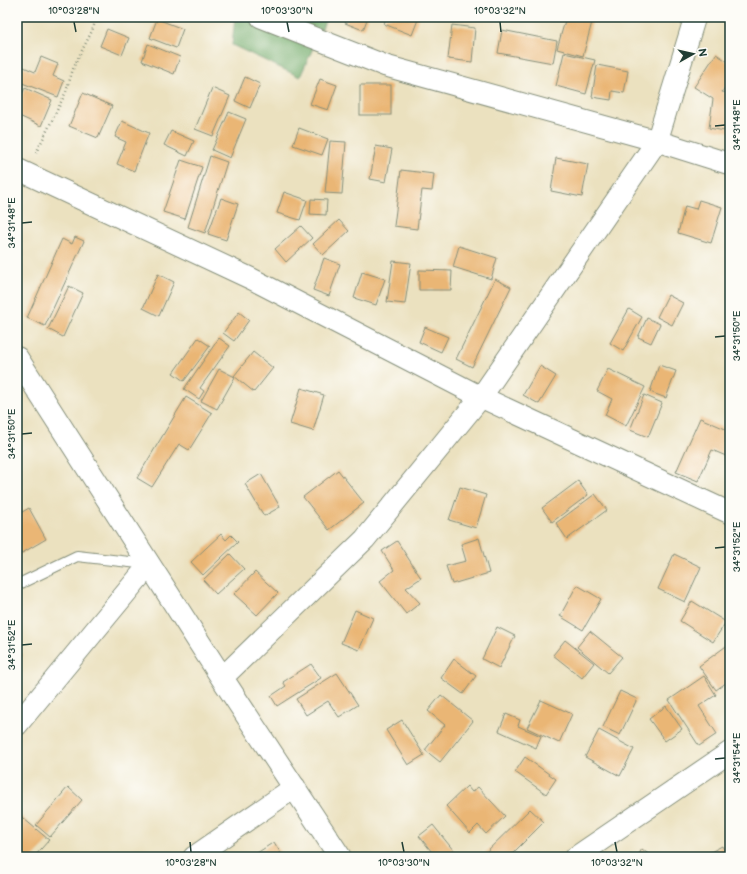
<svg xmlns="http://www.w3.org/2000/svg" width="747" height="874" font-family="'Balsamiq Sans',sans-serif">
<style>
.forest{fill:#73ac6c;stroke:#497450}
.building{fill:#eab674}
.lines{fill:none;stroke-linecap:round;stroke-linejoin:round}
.lane-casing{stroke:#858f7a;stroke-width:12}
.street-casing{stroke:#858f7a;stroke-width:23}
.secondary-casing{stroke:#858f7a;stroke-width:24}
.path{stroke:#858f7a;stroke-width:2.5;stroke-dasharray:1 3;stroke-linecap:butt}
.lane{stroke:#fff;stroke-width:10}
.street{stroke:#fff;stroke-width:21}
.secondary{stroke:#fff;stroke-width:22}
.ticks{fill:none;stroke:#1f3d34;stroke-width:1.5}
.neatline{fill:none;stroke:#1f3d34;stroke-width:1.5}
.ticks-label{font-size:10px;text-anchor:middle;fill:#1f3d34}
</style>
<rect width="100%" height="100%" fill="#fdfcf7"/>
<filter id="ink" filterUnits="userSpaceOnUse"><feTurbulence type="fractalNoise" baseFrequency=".025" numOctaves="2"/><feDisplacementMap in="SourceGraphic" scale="8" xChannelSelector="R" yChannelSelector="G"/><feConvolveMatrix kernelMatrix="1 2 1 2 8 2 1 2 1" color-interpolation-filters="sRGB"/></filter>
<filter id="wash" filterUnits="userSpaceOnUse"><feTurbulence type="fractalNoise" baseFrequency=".012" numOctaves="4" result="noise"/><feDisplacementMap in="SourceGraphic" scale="16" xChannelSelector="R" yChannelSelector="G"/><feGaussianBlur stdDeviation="0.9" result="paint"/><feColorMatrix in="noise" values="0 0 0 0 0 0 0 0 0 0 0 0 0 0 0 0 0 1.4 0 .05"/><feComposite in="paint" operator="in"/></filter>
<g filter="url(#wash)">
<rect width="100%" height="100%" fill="#ebe1bf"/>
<!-- forest -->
<path class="forest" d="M235,17H327L300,77L232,45Z"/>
<g id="blocks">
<!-- building -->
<g class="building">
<path d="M348,17H368L363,30L345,23Z"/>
<path d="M386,17H419L412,35L384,24Z"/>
<path d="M566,17H586L585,20L592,22L583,56L557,49Z"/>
<path d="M157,19L183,29L176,48L150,38Z"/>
<path d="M452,25L475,28L472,62L448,59Z"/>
<path d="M107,29L129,38L122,55L100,46Z"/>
<path d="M502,30L557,41L553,63L498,53Z"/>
<path d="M148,44L180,57L174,74L142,61Z"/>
<path d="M564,53L595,60L586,94L556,86Z"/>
<path d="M716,54L730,63V79L722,92L730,93V132L709,128L713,99L694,87Z"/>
<path d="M41,57L58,64L53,76L64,81L58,97L17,81V64L35,72Z"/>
<path d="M597,65L628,71L624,93L612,91L611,100L592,97Z"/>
<path d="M245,77L260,84L250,108L235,101Z"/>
<path d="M320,79L337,85L328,110L310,104Z"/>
<rect x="360" y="85" width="31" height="30"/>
<path d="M25,88L52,100L41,126L17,115V105Z"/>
<path d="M212,88L230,96L213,136L195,129Z"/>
<path d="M83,93L112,106L98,138L69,126Z"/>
<path d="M229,112L246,119L230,158L212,150Z"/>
<path d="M122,121L149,133L134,171L117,164L126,142L115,137Z"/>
<path d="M299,128L328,139L322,155L293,145Z"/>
<path d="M171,131L194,141L187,156L164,145Z"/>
<path d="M330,141L346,142L342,194L325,193Z"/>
<path d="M376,146L392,149L386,182L370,179Z"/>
<path d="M210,156L227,162L205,233L188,227Z"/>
<path d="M556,158L588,164L582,197L551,191Z"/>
<path d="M181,160L202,167L185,219L163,212Z"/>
<path d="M401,170L434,174L432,191L422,190L417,229L394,226Z"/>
<path d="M284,192L307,200L300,220L277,213Z"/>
<path d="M221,198L238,204L226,240L208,234Z"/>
<path d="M311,199L327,200L326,215L310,214Z"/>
<path d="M699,200L722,207L711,243L678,233L685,206L696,209Z"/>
<path d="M17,213L21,215L17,227Z"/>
<path d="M339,220L349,231L323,255L313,244Z"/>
<path d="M301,226L312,238L286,262L275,249Z"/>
<path d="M75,237L84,241L45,326L27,318L62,239L72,244Z"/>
<path d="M459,246L497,258L491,279L453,267Z"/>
<path d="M324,258L340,264L329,296L313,290Z"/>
<path d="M393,261L411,263L405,304L387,302Z"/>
<path d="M419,270L452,271L451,290H419Z"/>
<path d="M362,272L385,279L376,305L354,298Z"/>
<path d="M158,274L174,282L159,316L143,308Z"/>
<path d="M495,279L511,287L472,367L456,359Z"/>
<path d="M69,286L83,293L63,337L48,329Z"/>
<path d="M668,295L683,303L672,325L657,317Z"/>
<path d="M629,309L642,317L623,351L610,343Z"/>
<path d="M239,312L249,320L234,341L223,333Z"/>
<path d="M647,318L660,324L651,343L638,337Z"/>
<path d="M425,327L448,337L441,352L419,342Z"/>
<path d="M198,338L210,346L184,381L173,373Z"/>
<path d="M219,338L230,346L200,388L204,391L199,399L184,389Z"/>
<path d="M253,352L273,368L254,392L234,376Z"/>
<path d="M659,365L676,371L666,398L650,392Z"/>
<path d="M540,366L556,376L539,404L523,395Z"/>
<path d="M219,369L235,377L217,409L201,401Z"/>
<path d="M608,369L645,387L626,426L605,415L612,399L597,391Z"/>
<path d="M301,388L324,395L313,431L290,424Z"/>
<path d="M644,395L662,403L648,437L630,430Z"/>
<path d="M186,397L212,413L189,450L179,444L152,487L137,478Z"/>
<path d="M700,418L730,431V448L726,456L712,450L698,481L676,472Z"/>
<path d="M338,470L364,503L329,530L303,497Z"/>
<path d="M261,474L280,507L264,516L245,484Z"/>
<path d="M578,481L588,495L552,522L542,508Z"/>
<path d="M460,487L486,495L476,528L449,520Z"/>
<path d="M595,494L607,510L567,539L556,523Z"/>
<path d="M29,508L46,539L17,556V515Z"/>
<path d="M221,534L226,540L231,535L238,542L203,575L191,562Z"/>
<path d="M479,538L489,573L452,584L446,566L466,561L461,544Z"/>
<path d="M397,541L421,578L406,588L420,603L406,614L380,581L394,570L382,551Z"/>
<path d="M230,554L244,569L216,594L203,580Z"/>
<path d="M674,554L701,567L685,602L658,589Z"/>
<path d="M255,572L278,593L257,615L234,594Z"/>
<path d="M577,585L601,599L583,630L560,616Z"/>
<path d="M692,601L726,622L713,642L680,621Z"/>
<path d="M355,610L373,618L359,650L341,643Z"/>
<path d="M497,627L515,636L499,668L482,659Z"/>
<path d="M590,631L622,657L608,673L577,647Z"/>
<path d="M565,640L594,663L582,678L553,655Z"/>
<path d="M729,644L730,680L716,690L699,666Z"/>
<path d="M17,650L23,655L17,662Z"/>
<path d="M454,659L476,676L463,694L441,678Z"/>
<path d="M311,664L321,678L277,706L271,696L286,686L283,682Z"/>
<path d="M337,673L358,705L339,717L328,701L306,715L296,699Z"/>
<path d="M704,676L716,695L699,706L717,734L699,746L669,700Z"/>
<path d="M620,691L637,699L620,735L603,727Z"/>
<path d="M441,695L473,721L440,762L425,750L445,725L428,711Z"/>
<path d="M541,700L572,714L559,743L527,728Z"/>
<path d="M666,706L682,729L665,741L649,719Z"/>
<path d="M506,714L520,720L518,726L541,736L536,748L499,731Z"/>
<path d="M402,720L424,755L408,765L386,730Z"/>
<path d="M599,730L634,749L620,776L585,757Z"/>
<path d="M525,757L556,779L546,794L515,772Z"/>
<path d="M467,786L472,792L478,787L505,816L486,834L478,825L470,833L446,806Z"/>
<path d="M68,787L82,800L50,837L36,825Z"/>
<path d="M530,809L544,822L509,857H481Z"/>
<path d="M17,813L49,840L34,857H17V849L21,844L17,841Z"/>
<path d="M433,825L458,856L456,857H436L419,836Z"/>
<path d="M274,842L283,857H260L257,853Z"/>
<path d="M722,846L728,857H706L705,855Z"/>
<path d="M642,849L652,857H637Z"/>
</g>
</g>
</g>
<g filter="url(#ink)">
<use href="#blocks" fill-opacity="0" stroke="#858f7a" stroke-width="1"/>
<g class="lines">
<defs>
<path id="lane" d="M17,585L77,556L147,564"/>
<g id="street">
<path d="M261,17L386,66L657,141L730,164"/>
<path d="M17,169L252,279L481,397L730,513"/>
<path d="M222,678L365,539L481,397L657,141L695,17"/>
<path d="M17,725L149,565"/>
<path d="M194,857L295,787"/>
<path d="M576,857L730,752"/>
</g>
<path id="secondary" d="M17,358L222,678L340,857"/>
</defs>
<!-- lane casing -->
<use href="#lane" class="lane-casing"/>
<!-- street casing -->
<use href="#street" class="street-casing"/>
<!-- secondary casing -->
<use href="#secondary" class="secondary-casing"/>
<!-- path -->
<path class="path" d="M36,153L66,92L74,66L92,31L97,17"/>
<!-- lane -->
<use href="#lane" class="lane"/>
<!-- street -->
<use href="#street" class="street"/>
<!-- secondary -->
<use href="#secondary" class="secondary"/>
</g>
</g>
<!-- ticks -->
<path class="ticks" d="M74,22L76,32M287,22L289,32M500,22L501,32M715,126L725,125M22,223L32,222M715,337L725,336M22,434L32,433M715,548L725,547M22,645L32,644M715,759L725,758M190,842L191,852M402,842L404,852M615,842L617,852"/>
<!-- margin -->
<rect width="747" height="874" fill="none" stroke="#fdfcf7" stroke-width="44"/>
<!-- north arrow -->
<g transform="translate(693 54) rotate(82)" stroke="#fdfcf7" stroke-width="3" paint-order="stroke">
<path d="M0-3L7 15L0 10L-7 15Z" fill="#1f3d34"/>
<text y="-6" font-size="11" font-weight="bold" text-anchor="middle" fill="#1f3d34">N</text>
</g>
<rect x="22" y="22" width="703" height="830" class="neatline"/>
<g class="ticks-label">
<text x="74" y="14">10°03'28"N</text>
<text x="287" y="14">10°03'30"N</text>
<text x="500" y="14">10°03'32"N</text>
<text transform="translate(736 125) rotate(-90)" y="4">34°31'48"E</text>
<text transform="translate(11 223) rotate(-90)" y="4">34°31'48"E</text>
<text transform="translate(736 336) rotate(-90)" y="4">34°31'50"E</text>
<text transform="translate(11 434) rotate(-90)" y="4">34°31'50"E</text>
<text transform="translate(736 547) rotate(-90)" y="4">34°31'52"E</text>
<text transform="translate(11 645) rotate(-90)" y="4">34°31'52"E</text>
<text transform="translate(736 758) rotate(-90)" y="4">34°31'54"E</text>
<text x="191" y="866">10°03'28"N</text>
<text x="404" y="866">10°03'30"N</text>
<text x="617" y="866">10°03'32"N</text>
</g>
</svg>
